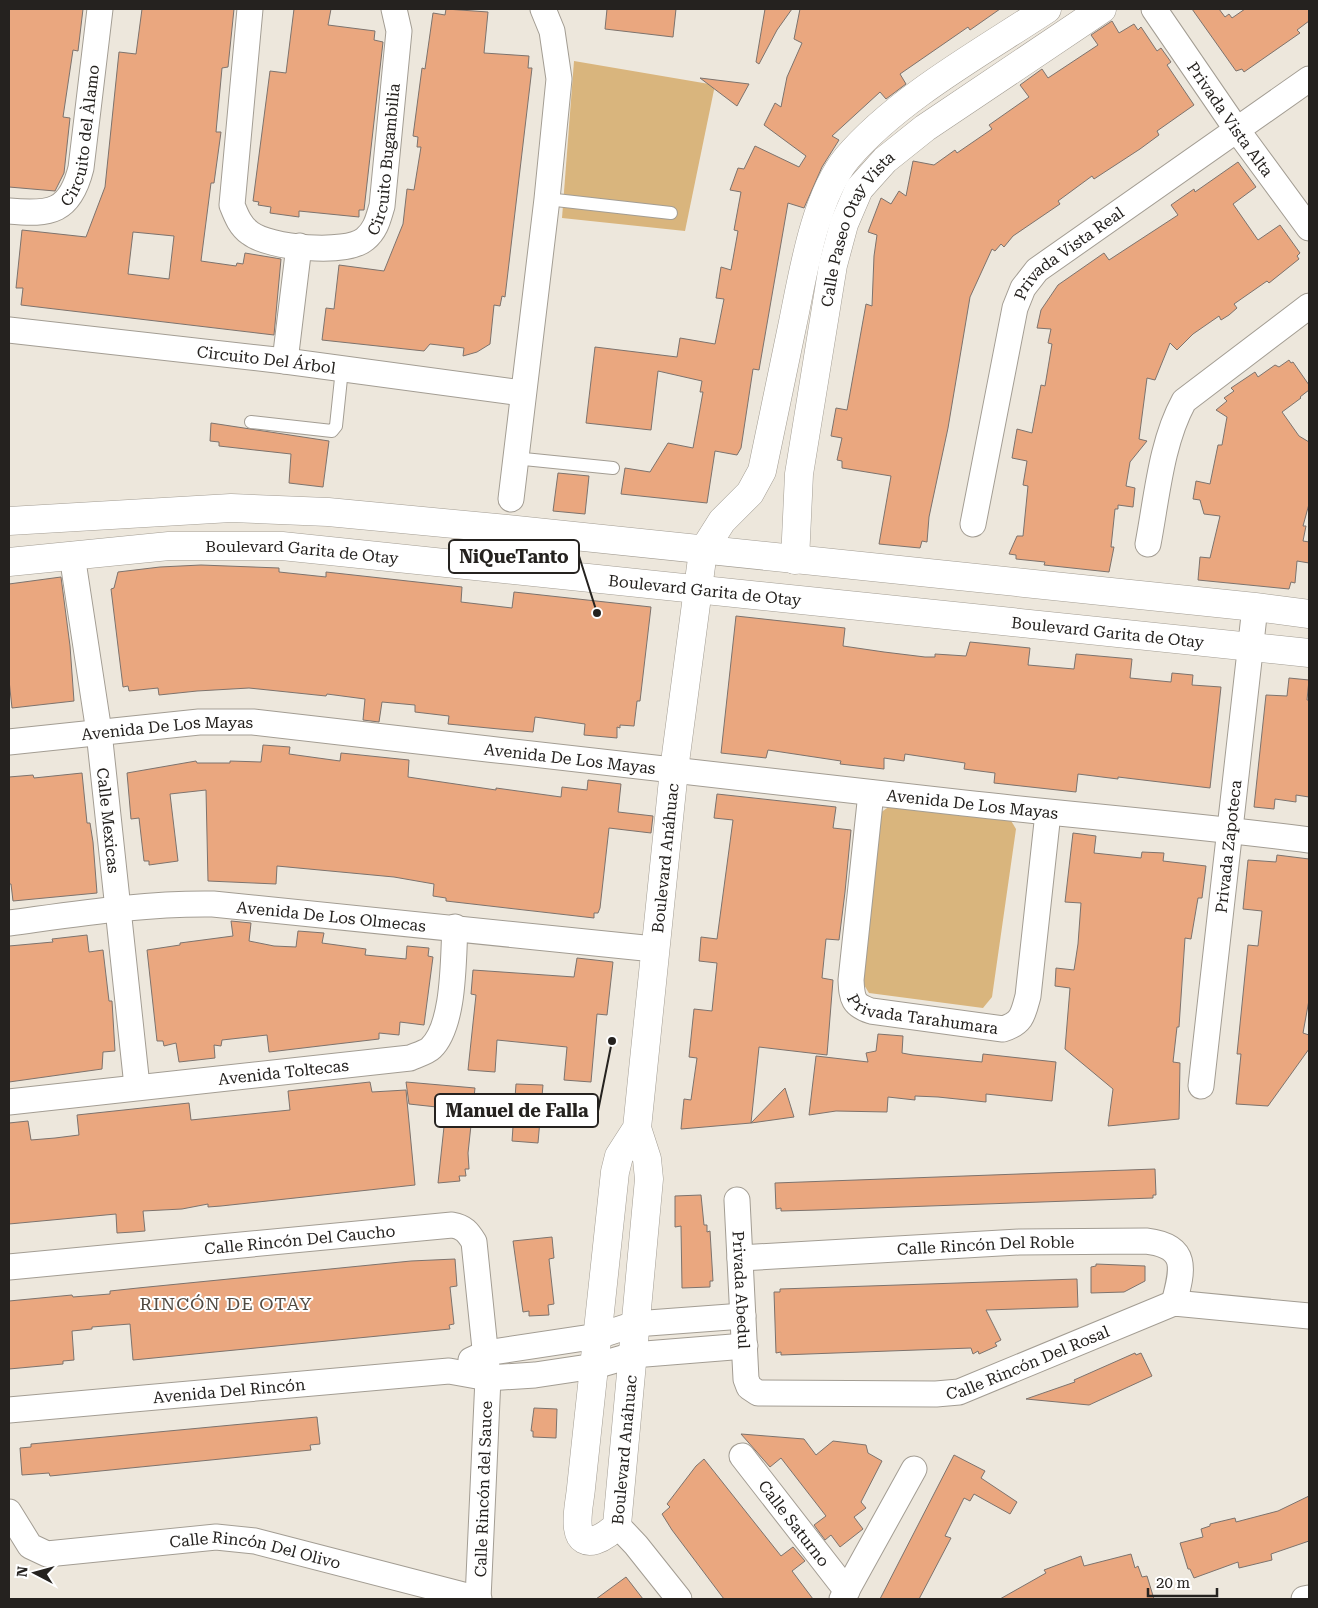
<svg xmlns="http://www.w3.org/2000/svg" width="1318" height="1608" font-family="'Roboto Serif',serif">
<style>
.green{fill:#d9b57d}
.building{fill:#eaa77f;stroke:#7d736d;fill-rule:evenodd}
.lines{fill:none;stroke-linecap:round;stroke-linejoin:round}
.service-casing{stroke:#a39d93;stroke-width:14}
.minor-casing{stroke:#a39d93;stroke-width:27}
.tertiary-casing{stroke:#a39d93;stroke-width:29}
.secondary-casing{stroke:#a39d93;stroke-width:29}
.service{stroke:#fff;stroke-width:12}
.minor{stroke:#fff;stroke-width:25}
.tertiary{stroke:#fff;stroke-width:28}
.secondary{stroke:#fff;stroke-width:28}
.labels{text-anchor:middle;stroke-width:4;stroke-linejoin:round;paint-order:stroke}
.street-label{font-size:16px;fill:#25221f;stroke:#fff}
.neighbourhood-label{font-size:18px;letter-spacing:1px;fill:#504a42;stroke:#fff}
.leader{fill:none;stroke:#25221f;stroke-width:2}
.callout-dot{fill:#25221f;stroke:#fff;stroke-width:2}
.callout{fill:#fff;stroke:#25221f;stroke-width:2}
.callout-label{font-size:18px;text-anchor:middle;font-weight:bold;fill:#25221f}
</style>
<rect width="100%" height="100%" fill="#ede7dc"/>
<!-- green -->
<g class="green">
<path d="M574,61L715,85L685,231L562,218Z"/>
<path d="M890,806L1010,819L1016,829L992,997L983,1008L869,993L861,980L880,813Z"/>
</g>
<!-- building -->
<g class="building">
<path d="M9,9H83L78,51L73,50L63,117L70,118L64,173L55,191L9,187Z"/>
<path d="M142,9H234L228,67L222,68L216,132H221L214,183H211L201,261L236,266L237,263L243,264L245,253L281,259L274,335L21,305L23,288H16L22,230L86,237L105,187L119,52L136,54ZM133,232L174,236L169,279L128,274Z"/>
<path d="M294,9H331L328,25L375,31L374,40L383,42L364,210H359V217L299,211V217L270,213L271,207L258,205L259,202L253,201L270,71L286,73Z"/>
<path d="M446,9L488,12L484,53L529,56L528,68H532L505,297L502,296L500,306L494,305L490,344L477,352L463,356L464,348L430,344L424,351L322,340L326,308L334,309L339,265L384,271L403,224L407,189L414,190L421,147H417L418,137L413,136L422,68L425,69L433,13L445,15Z"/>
<path d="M607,9H676L673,37L605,29Z"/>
<path d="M765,9H792L777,30L759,64L756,62Z"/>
<path d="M800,9H1000L970,30L968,27L900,74L906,84L886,99L880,92L832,136L839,140L822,167L804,208L788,203L759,370L753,369L741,448L737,455L715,451L707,503L621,494L625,468L650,472L668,443L693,448L703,392H700L702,381L658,371L651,430L586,423L595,347L677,357L680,338L715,344L724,299L716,298L721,267L731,270L738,231L734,230L741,192L730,190L738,168L744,169L755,146L799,167L806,156L764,125L775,103L781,107L787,77L802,43L794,39Z"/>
<path d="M1192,9H1219L1225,17L1229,14L1232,18L1245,9H1309V21L1297,30L1300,33L1244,72L1242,69L1236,71Z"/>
<path d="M1112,21L1119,33L1134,24L1138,30L1141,27L1157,51L1161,48L1171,62L1167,65L1194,105L1157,131L1159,135L1140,149L1094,179L1092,176L1058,201L1060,204L1013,236L1004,247L1001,244L995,251L992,249L970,297L948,428L929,517L927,542L922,541L920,548L879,544L891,476L842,468V461L837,460L842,438L831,436L836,408L847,410L866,304L872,306L874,256L877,235L868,232L881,198L891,204L899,191L906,196L913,161L934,165L955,150L957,153L992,129L989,125L1029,97L1020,85L1042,69L1048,78L1098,45L1091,35Z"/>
<path d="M700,78L749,84L737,106Z"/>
<path d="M1238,162L1256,187L1233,204L1258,240L1280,225L1300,253L1297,256L1299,259L1269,283L1267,281L1234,304L1237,308L1229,315L1221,320L1219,316L1193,334L1177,350L1170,343L1155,380L1147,378L1139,439L1147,441L1130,462L1126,486L1135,488L1133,507L1118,505V509H1115L1111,547H1114L1109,572L1044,565L1045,562L1016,559V555L1009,554L1017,536H1023L1028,486L1023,485L1027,461L1012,458L1017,429L1032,433L1041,385L1045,386L1052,344L1048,343L1051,329L1037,328L1041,310L1058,285L1104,253L1109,260L1178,215L1171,205L1194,189L1195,192Z"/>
<path d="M1289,360L1291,363L1293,362L1309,385V390L1300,397L1301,398L1282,412L1299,436L1309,442V504L1303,526H1306L1303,541L1309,542V563L1297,561L1295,583L1291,582L1289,589L1198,580L1200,557L1210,558L1220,516L1204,514L1200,500L1193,499L1196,481L1210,484L1218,445H1222L1227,417L1216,410L1227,401L1224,398L1234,391L1231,388L1255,372L1258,377L1275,365L1279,367Z"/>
<path d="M211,423L329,441L323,487L289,483L291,454L219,446V442L210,441Z"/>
<path d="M558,473L589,476L585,514L553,511Z"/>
<path d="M201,565L279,568V572L326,577V572L462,587L461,602L512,608L514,592L651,607L640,701H637L634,726L620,725V728L617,727V738L584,735L585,724L535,717L533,732L499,729L448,724L449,716L415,712V705L382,702L379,722L363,720L365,699L327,694L326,696L249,688L197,691L159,695L158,688L129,691L128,686L123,687L111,589L114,588L118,572L160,567Z"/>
<path d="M61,577L70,646L74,701L12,708L9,680V584Z"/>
<path d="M736,616L845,628L843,646L884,652L925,657H935V654L966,656L970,642L1030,648L1028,665L1074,669L1076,654L1132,659L1130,678L1171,682L1172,673L1193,675L1192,685L1221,687L1210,788L1118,777V779L1078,774L1076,792L994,783L995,773L964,769L965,763L905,754L904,761L884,758V769L840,764L841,761L768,750L766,758L721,753Z"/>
<path d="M1289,678L1309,680L1307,700H1309V797L1296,795V802L1275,799L1274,809L1254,807L1266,695L1287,696Z"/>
<path d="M263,745L290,747L289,754L340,761L341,753L409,760L408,777L496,790V788L561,797L562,787L587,790L588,780L621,784L618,812L653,816L651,833L609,828L600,908L598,913H594V918L446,901V898L433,896L434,884L394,877L277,866L276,884L208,881L206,790L170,794L178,861L149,865V861H144L139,818L131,819L127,773L196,761L197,763H230V761L261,762Z"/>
<path d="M82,773L87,823H90L93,842L97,893L13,901L11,884H9V777L33,775L34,778Z"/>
<path d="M717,794L836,807L833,828L851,830L845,892L839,940L826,939L822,978L833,980L827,1055L759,1047L751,1123L681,1129L684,1099L691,1100L697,1058L689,1057L694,1009L712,1011L717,963L699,961L701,937L717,939L733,820L714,818Z"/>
<path d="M1073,833L1096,836L1094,853L1141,858L1142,852L1164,853L1163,861L1206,866L1202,898H1198L1191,939L1185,938L1179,1027H1177L1173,1062L1180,1063L1179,1119L1108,1126L1113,1089L1065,1049L1070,988L1055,986L1056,968L1074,970L1078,944L1081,903L1065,902Z"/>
<path d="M1277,855L1309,859V1000L1303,1033L1309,1035V1049L1268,1106L1236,1104L1241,1054H1237L1248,945L1258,946L1262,911L1243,909L1248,860L1276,862Z"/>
<path d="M231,921L251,923L249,941L274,946L296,947L298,931L324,933L322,943L366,949L365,955L406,959L407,946L429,948L428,956L433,957L424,1025L400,1022L399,1035L379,1033V1039L269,1052L267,1035L222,1040L221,1046L214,1045L215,1058L179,1062L176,1043L164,1046L163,1041H157L147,950L180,945V943L233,936Z"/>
<path d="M87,935L89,952L103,950L109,1001H112L115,1051L103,1052L102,1069L9,1082V946L53,942L52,939Z"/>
<path d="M577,958L613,962L607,1015L597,1014L591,1082L564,1080L567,1047L497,1040L495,1072L468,1070L476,995L471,994L473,970L574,977Z"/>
<path d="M878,1034L903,1036L902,1053L913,1055L982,1062L983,1054L1056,1062L1052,1101L986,1094V1102L938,1097L915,1096V1100L888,1097L887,1112L836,1111L809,1115L816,1056L868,1062L866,1053L876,1051Z"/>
<path d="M370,1082L372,1092L406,1090L415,1185L221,1206L208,1207V1204L182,1209L143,1211L145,1231L133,1232L117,1233L116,1214L9,1224V1123L28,1121L31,1140L55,1138L79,1135L77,1115L189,1103L191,1120L290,1110L288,1091Z"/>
<path d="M406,1082L475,1088L468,1153L469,1169H465L466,1176H459L460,1181L438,1183L446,1108L409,1104Z"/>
<path d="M516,1084L543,1085L538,1143L512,1141Z"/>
<path d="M785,1088L794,1117L751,1123Z"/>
<path d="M1155,1169L1156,1195H1153V1198L818,1210L781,1211V1208L776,1209L775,1183Z"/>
<path d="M701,1195L704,1225H707V1232L710,1231L713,1281H710V1287L682,1288L681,1226L675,1227V1196Z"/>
<path d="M552,1237L554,1258L549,1259L554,1304L548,1305L549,1315L529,1316V1311L523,1312L513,1241Z"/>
<path d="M455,1259L457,1286L450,1287L454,1324L449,1325L450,1329L133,1360L130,1324L92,1327V1329L72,1331L74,1360L63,1361V1364L9,1369V1301L72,1295L73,1297L110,1294V1291L138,1288L411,1261Z"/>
<path d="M1096,1264L1145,1266V1281L1124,1292L1091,1293V1267L1096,1266Z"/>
<path d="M1077,1279L1078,1307L986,1310L1001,1340L995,1343L997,1346L979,1354L978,1351L973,1354L971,1348L781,1355V1352L776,1353L774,1292H780V1289Z"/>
<path d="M1135,1353L1136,1355L1141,1353L1152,1376L1089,1405L1026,1399L1075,1382L1074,1380Z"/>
<path d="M534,1408L557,1409L556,1438L533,1437V1431H531Z"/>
<path d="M317,1417L320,1444L310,1445L311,1450L50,1476L49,1473L22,1475L20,1448L31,1447V1444Z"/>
<path d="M741,1434L804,1439L816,1455L833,1441L866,1445L868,1453L882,1461L861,1502L866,1508L854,1517L863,1529L840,1547L831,1535L825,1540L814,1525L826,1516L781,1458L770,1467Z"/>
<path d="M954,1455L985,1471L981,1478L1017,1502L1010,1514L974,1494L970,1501L964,1498L945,1536L951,1538L919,1599H880Z"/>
<path d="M704,1459L781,1556L793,1547L805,1561L792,1571L813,1599H724L672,1530L662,1514L670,1507L667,1504L696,1466Z"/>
<path d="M1309,1496V1541L1271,1554L1272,1560L1239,1568L1238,1562L1194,1578L1190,1569H1188L1180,1543L1203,1537L1201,1529L1210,1526V1524L1235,1518L1236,1522L1278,1511Z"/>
<path d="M1131,1554L1135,1568L1138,1566L1142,1577L1147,1576L1154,1599H1000L1046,1573L1044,1570L1081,1556L1084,1566Z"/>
<path d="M626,1577L643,1599H596Z"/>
</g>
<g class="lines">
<defs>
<g id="service">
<path d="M547,199L671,213"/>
<path d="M251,422L332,431L336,426L342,369"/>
<path d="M514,458L613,468"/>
</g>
<g id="minor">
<path id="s1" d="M250,9L232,205C236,215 240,226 250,233C269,248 346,255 365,239C376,230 378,219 382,206L399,31L394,9"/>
<path id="s2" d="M1154,9L1237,130L1309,228"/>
<path id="s3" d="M9,211C51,215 70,212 81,168L100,9"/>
<path id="s4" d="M9,330L285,361L522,393"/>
<path d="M285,361L299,246"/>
<path d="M511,499L547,199L559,79L552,31L543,9"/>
<path id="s5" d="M973,524L1015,308L1023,288L1037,270L1309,79"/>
<path d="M1148,544C1157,497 1161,443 1184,401L1309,306"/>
<path id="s6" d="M72,555L99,732L137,1086"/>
<path id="s7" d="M9,742L199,722H253C490,749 727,777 964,803C1079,816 1195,825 1309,840"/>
<path id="s8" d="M871,793L851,980C852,999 853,1005 871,1011L1003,1029C1022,1023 1023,1015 1028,996L1048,813"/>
<path id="s9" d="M9,923C76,914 144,903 213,904L654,949"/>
<path id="s10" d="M1201,1086L1255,607"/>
<path id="s11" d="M9,1102L410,1058C417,1055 427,1052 431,1048C455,1025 453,958 455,927"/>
<path id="s12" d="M737,1200L746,1379L749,1387L758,1393L936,1394L959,1392L1174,1303L1309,1316"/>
<path id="s13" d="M740,1258L1019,1242L1146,1241C1189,1246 1183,1269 1174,1303"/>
<path id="s14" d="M9,1267L452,1225C464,1227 468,1232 474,1242L488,1378L478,1599"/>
<path d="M471,1360L486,1353L598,1336L635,1324L743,1316"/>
<path id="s15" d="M9,1410L449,1371L488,1378L535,1375L595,1366L633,1355L745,1346"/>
<path id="s16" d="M742,1456L847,1591"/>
<path id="s17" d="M9,1512L30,1546L47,1554L216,1537L255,1541L479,1599"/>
<path d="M617,1525L636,1545L679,1599"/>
<path d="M842,1599L914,1469"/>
<path d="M1304,1599L1309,1598"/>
</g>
<g id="tertiary">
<path id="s18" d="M795,560L799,474L833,265L844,224L859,189L885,160L925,128L1102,9"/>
<path id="s19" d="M637,1128L619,1156L615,1172L581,1488C580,1500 576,1515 578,1528C581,1553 608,1536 617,1525L649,1179L647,1159L637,1128L674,770L703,551L722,521L750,493L762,471C772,421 783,372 793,322C803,273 815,197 847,158C897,99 982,52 1047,9"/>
</g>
<g id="secondary">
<path d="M9,521L231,508L328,512L507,529L1255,607L1309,614"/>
<path id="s20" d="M9,562L169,546H282L1309,653"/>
</g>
</defs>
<!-- service casing -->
<use href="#service" class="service-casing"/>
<!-- minor casing -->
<use href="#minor" class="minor-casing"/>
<!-- tertiary casing -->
<use href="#tertiary" class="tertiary-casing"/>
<!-- secondary casing -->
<use href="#secondary" class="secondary-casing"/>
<!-- service -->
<use href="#service" class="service"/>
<!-- minor -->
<use href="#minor" class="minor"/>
<!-- tertiary -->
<use href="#tertiary" class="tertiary"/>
<!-- secondary -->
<use href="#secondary" class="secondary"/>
</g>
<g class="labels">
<!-- street labels -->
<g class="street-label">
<text dy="6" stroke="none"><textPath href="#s2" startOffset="134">Privada Vista Alta</textPath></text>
<text dy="6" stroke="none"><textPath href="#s3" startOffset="128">Circuito del Àlamo</textPath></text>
<text dy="6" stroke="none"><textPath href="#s1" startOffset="434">Circuito Bugambilia</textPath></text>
<text dy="6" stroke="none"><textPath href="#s18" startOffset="341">Calle Paseo Otay Vista</textPath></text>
<text dy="6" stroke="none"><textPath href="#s5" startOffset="299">Privada Vista Real</textPath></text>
<text dy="6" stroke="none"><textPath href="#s4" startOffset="259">Circuito Del Árbol</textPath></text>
<text dy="6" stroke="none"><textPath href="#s20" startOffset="294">Boulevard Garita de Otay</textPath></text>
<text dy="6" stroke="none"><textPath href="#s20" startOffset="699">Boulevard Garita de Otay</textPath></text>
<text dy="6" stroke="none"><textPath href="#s20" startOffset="1104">Boulevard Garita de Otay</textPath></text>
<text dy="6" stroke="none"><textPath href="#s7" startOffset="159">Avenida De Los Mayas</textPath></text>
<text dy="6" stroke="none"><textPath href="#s7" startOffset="564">Avenida De Los Mayas</textPath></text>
<text dy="6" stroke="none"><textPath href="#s7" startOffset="969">Avenida De Los Mayas</textPath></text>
<text dy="6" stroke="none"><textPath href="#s6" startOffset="268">Calle Mexicas</textPath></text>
<text dy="6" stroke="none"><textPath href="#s10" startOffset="241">Privada Zapoteca</textPath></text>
<text dy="6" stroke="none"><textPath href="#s19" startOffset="1131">Boulevard Anáhuac</textPath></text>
<text dy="6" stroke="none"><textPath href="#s9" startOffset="324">Avenida De Los Olmecas</textPath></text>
<text dy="6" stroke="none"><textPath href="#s8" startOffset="280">Privada Tarahumara</textPath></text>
<text dy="6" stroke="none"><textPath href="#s11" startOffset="276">Avenida Toltecas</textPath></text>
<text dy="6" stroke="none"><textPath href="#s14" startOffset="292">Calle Rincón Del Caucho</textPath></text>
<text dy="6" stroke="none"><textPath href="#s13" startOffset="246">Calle Rincón Del Roble</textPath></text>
<text dy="6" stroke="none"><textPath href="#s12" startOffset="90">Privada Abedul</textPath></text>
<text dy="6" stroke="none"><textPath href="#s12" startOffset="474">Calle Rincón Del Rosal</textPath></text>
<text dy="6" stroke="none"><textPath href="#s15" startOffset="221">Avenida Del Rincón</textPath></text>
<text dy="6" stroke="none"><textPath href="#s19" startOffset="535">Boulevard Anáhuac</textPath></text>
<text transform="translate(483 1489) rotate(-88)" y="6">Calle Rincón del Sauce</text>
<text dy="6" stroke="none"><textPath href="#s16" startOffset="85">Calle Saturno</textPath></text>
<text dy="6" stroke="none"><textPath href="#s17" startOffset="269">Calle Rincón Del Olivo</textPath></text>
</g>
<!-- neighbourhood labels -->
<g class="neighbourhood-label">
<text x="226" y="1310">RINCÓN DE OTAY</text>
</g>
</g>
<!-- callouts -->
<path class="leader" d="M597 613L579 556M612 1041L598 1111"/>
<g class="callout-dot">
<circle cx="597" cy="613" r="5"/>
<circle cx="612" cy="1041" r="5"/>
</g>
<g class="callout">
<rect x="449" y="540" width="130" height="33" rx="5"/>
<rect x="435" y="1094" width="163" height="33" rx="5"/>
</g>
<g class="callout-label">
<text x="514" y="563">NiQueTanto</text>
<text x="517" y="1117">Manuel de Falla</text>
</g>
<!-- border -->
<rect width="1318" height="1608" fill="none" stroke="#25221f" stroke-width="20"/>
<!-- north arrow -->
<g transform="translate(35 1573) rotate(276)" stroke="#ffffff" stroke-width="4" paint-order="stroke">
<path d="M0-4L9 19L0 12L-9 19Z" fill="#25221f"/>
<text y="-8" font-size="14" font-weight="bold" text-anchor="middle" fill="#25221f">N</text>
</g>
<!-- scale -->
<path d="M1148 1588v8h69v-8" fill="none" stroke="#25221f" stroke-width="2.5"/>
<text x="1156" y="1588" font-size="15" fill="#25221f" stroke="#ffffff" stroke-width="4" paint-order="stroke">20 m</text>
</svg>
